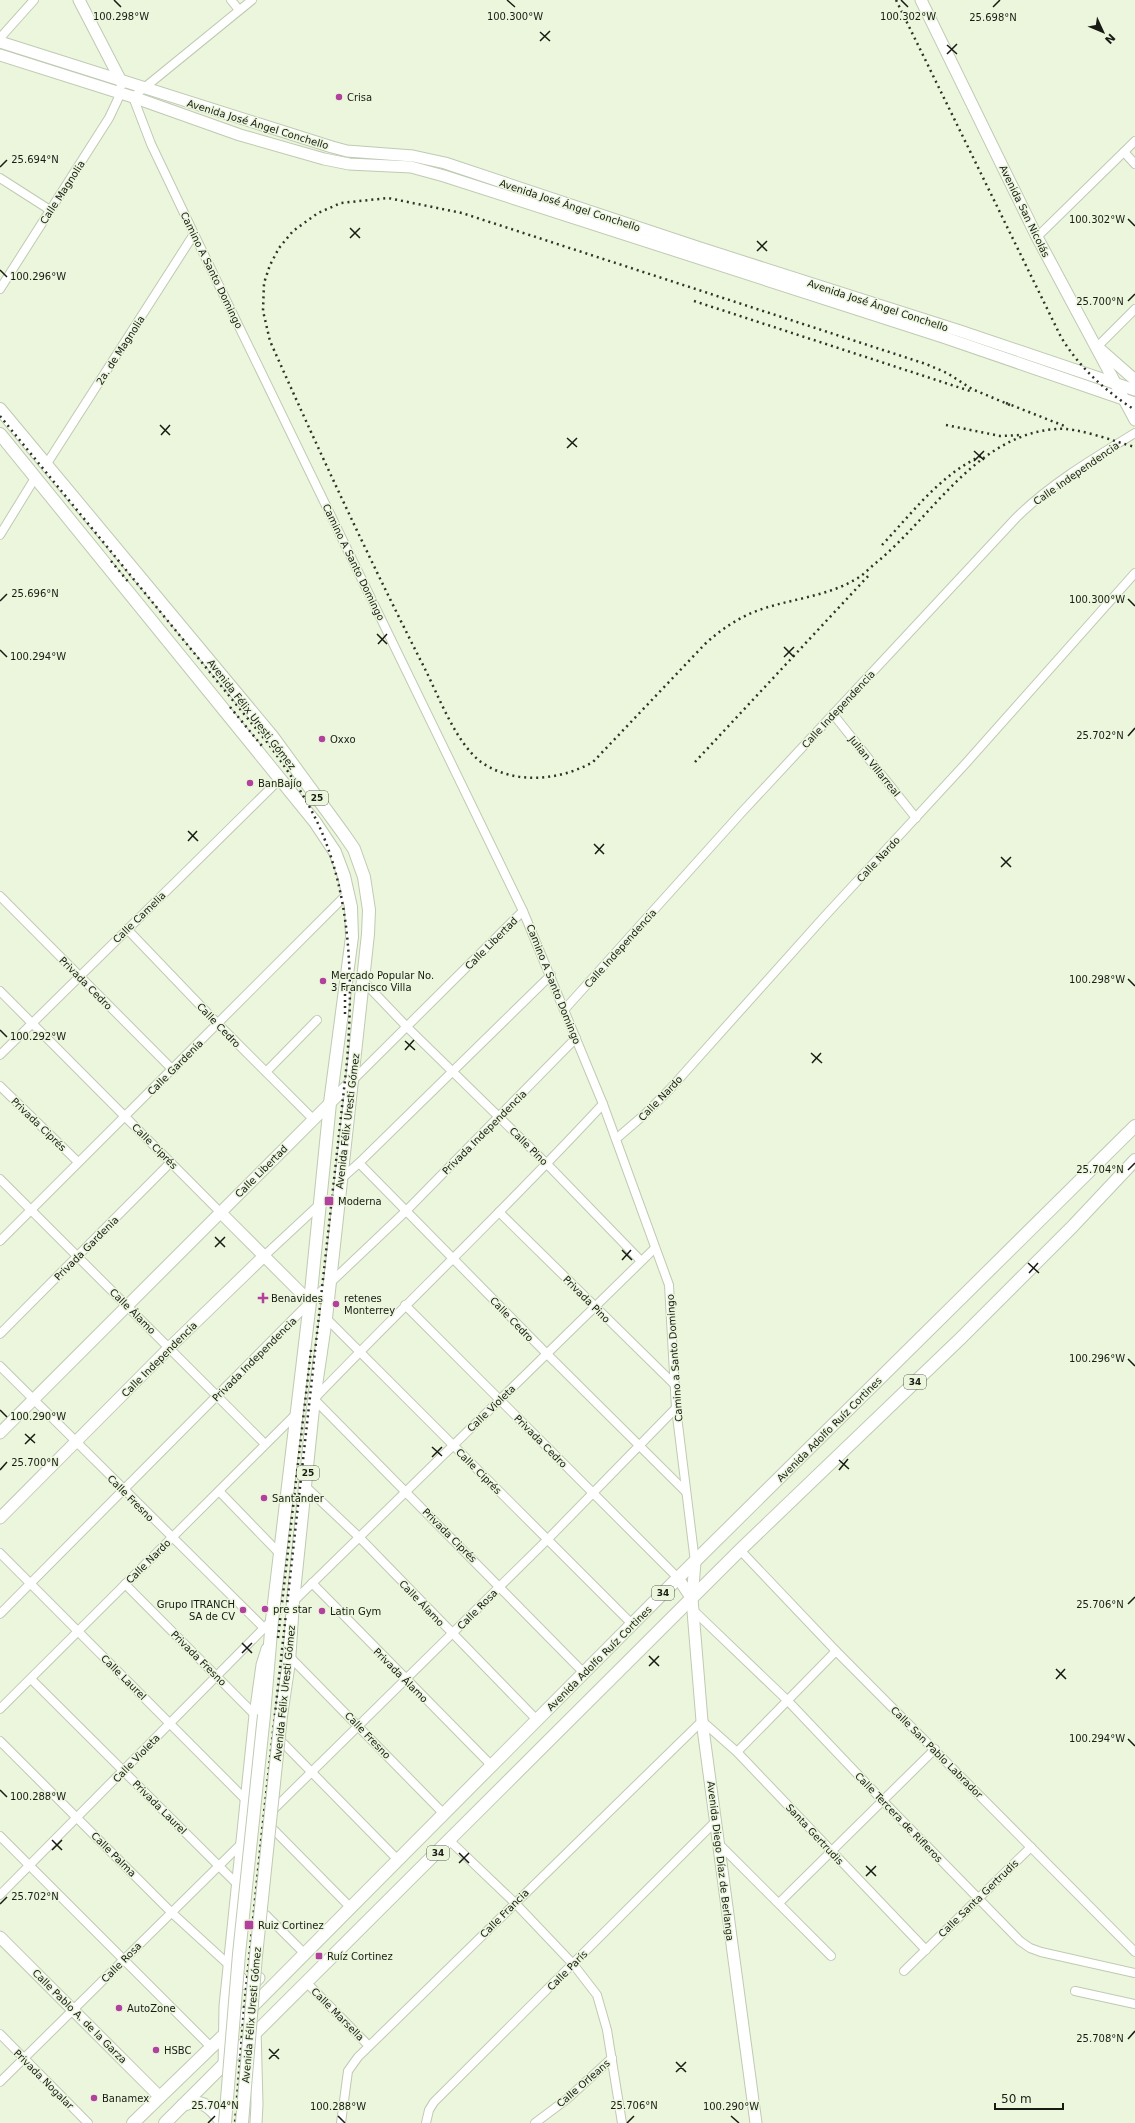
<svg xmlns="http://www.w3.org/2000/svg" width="1135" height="2123" font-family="'DejaVu Sans',sans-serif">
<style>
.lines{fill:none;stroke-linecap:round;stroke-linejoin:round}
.street-casing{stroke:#bfcab2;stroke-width:10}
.secondary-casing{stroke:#bfcab2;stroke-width:13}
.primary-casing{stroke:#bfcab2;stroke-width:14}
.street{stroke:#fff;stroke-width:8}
.secondary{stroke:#fff;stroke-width:11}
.primary{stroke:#fff;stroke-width:12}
.rail{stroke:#2f3329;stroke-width:2.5;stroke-dasharray:2 4;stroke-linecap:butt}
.primary-bridge-casing{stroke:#bfcab2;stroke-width:14;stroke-linecap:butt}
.primary-bridge{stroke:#fff;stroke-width:12}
.ticks{fill:none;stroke:#181b13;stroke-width:1.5}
.poi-dot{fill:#b2419d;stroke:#ebf6dd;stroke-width:1.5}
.labels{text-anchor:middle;stroke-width:3;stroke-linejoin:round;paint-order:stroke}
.shield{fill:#ebf6dd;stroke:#575d50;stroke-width:1}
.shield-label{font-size:9px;font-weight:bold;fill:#181b13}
.poi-label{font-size:10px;fill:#181b13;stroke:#ebf6dd;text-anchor:start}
.street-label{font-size:10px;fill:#181b13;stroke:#ebf6dd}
.ticks-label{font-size:10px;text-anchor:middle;fill:#181b13;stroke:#ebf6dd;stroke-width:3;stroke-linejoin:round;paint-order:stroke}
</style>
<rect width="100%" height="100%" fill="#ebf6dd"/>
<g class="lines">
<defs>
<g id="street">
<path d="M231,0L239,10"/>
<path d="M252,0L133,97L151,144L194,234L523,911L603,1104L669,1285L676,1408L695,1562"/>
<path d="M0,38L34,0"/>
<path d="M1124,152L1135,164"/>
<path d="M0,178L50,210"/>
<path d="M1037,237L1135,141"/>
<path d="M0,289L109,118L118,99L120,88"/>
<path d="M1097,347L1135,309"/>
<path d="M46,465L194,234"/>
<path d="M0,535L35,478"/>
<path d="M833,714L916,818"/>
<path d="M0,896L173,1070"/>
<path d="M127,929L218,1024L313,1119"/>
<path d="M364,982L407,1027L547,1164L641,1261"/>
<path d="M0,991L220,1212"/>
<path d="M564,1010L742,812L1016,518C1050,484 1094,458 1135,433"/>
<path d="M0,1055L279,780"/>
<path d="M266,1072L317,1020"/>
<path d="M351,1082L523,911"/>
<path d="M0,1086L78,1162"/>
<path d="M616,1139L645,1114L670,1089L824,917L967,762L1135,573"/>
<path d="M359,1163L551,975"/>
<path d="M0,1179L265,1444"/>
<path d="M341,1179L359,1163L547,1354L686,1492"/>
<path d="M499,1212L675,1385"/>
<path d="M0,1241C116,1124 233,1009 349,892"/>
<path d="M264,1256L320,1204"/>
<path d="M405,1305L678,1578"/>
<path d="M326,1318L633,1625"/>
<path d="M0,1334L171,1162"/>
<path d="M0,1366L264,1628"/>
<path d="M306,1487L359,1537L538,1721"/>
<path d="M219,1491L279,1553"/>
<path d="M740,1550L836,1651L1135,1952"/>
<path d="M0,1553L247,1801"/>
<path d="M312,1583L492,1766"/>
<path d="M125,1584L255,1715"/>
<path d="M293,1602L655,1248"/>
<path d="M692,1609L788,1701L883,1801L1020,1941L1030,1948L1041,1952L1135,1973"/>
<path d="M0,1614L310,1302L406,1211L576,1038"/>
<path d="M290,1657L444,1814"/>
<path d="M584,1673L314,1399C410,1299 510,1205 603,1104"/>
<path d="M31,1679L238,1885"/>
<path d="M0,1709L296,1414"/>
<path d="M0,1741L171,1912L229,1965"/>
<path d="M283,1743L398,1860"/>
<path d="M737,1752L836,1651"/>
<path d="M275,1808L547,1540L676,1408"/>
<path d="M273,1829L350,1907"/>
<path d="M0,1836L211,2047"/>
<path d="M450,1841L515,1903L573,1964L597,1995L607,2030L622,2123"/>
<path d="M718,1843L831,1956"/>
<path d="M0,1895L272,1620"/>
<path d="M779,1903L935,1749"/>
<path d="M266,1915L304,1953"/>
<path d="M904,1971L1031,1847"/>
<path d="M307,1983L369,2046"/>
<path d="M1075,1991L1135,2004"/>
<path d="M0,2034L88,2123"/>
<path d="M0,2082L243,1842"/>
<path d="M341,2123L348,2071L358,2057L702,1721L737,1752L926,1950"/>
<path d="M426,2123L429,2110L434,2102L716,1821"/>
<path d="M535,2123L567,2099L612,2058"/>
</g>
<g id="secondary">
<path d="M79,0L122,83"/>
<path d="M921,0L1037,237L1135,420"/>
<path d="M0,42L332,147L347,151L413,156L445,163L697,247L960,331L1135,390"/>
<path d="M0,55L133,97L240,135L324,159L349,164L411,167L444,176L943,337L1135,403"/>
<path d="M1101,350L1135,380"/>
<path d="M220,1212L310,1302"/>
<path d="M0,1433L351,1082"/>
<path d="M0,1518L169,1348L264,1256"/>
<path d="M695,1562L692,1599L702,1721L756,2123"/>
<path d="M678,1578L692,1599"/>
<path d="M0,1937L160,2097"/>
<path d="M233,1970L246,1984L254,1983L259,1978"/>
<path d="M255,2028L257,2104L256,2123"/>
<path d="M224,2068L225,2006L255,1715L262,1665L267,1649"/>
</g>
<g id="primary">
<path d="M0,409L272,736L343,833L354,849L364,877L369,910L368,934L326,1318L314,1399L293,1602L289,1662L281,1716"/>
<path d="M0,434L315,822L335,852L344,876L351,907L352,937L330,1103L310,1302L272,1620L264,1715"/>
<path d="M183,2105C200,2098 210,2106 220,2120"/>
<path d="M133,2123L225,2034L678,1578L1135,1126"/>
<path d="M165,2123L740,1550L961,1338L1072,1227L1135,1160"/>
</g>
</defs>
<!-- street casing -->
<use href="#street" class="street-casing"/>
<!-- secondary casing -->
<use href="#secondary" class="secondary-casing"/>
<!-- primary casing -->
<use href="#primary" class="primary-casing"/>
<!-- street -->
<use href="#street" class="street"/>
<!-- secondary -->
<use href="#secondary" class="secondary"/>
<!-- primary -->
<use href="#primary" class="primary"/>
<!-- rail -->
<g class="rail">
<path d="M896,0L1061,337C1079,367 1105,391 1135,410"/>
<path d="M694,301L970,391"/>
<path d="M1006,403L1067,427"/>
<path d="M1010,405L972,389L947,373L926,364L462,213L388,198L341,203L318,213L293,231L279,248L270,265L264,283L263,311L270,341C319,451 370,561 425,669C439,697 456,743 481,762C514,785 559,781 593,762L705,644C718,632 731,623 747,615C781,599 823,599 856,579C864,575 870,567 877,562C933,516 976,435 1056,429C1077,427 1113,441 1135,447"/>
<path d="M0,416L267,742C287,769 306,797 320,828C352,901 353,984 347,1062L262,1831L244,2008L235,2123"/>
<path d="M946,425L1000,436L1021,435"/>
<path d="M882,545C913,512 940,475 981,456"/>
<path d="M111,561L130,584"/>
<path d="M230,707L262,746"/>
<path d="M695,762L870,574"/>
<path d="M345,988V1016"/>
<path d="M278,1638L311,1350"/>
</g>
<defs>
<g id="primary-bridge">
<path d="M225,2123L239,1954L264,1715"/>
<path d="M242,2123L256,1956L281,1716"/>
</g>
</defs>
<!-- primary-bridge casing -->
<use href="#primary-bridge" class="primary-bridge-casing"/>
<!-- primary-bridge -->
<use href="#primary-bridge" class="primary-bridge"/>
</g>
<!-- ticks -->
<path class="ticks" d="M114,0L121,7M507,0L515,7M901,0L908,7M993,7L1000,0M540,32L550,41M540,41L550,31M947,45L957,54M947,54L957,44M0,167L7,160M1128,219L1135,226M350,228L360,238M350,238L360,228M757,241L767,251M757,251L767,241M0,270L7,277M1128,301L1135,294M160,425L170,435M161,435L170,425M567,438L577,447M567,448L577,438M974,451L984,460M974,461L984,451M1128,599L1135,606M0,601L7,594M377,634L387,644M378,644L387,634M784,647L794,657M0,650L7,657M784,657L794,647M1128,736L1135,728M188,831L198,841M188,841L197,831M594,844L604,854M595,854L604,844M1001,857L1011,867M1001,867L1011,857M1128,979L1135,986M0,1030L7,1037M405,1041L415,1050M405,1050L414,1040M811,1053L822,1063M812,1063L821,1053M1128,1170L1135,1163M215,1237L225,1247M215,1247L225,1237M622,1250L632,1260M622,1260L631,1250M1028,1263L1039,1273M1029,1273L1038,1263M1128,1359L1135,1366M0,1410L7,1417M25,1434L35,1443M25,1444L35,1434M432,1447L442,1456M432,1457L442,1447M839,1460L849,1469M0,1470L7,1462M839,1470L848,1459M1128,1604L1135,1597M242,1643L252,1653M242,1653L252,1643M649,1656L659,1666M649,1666L659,1656M1056,1669L1066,1679M1056,1679L1065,1669M1128,1739L1135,1746M0,1790L7,1797M52,1840L62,1850M52,1850L62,1840M459,1853L469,1863M459,1863L469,1853M866,1866L876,1876M866,1876L876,1866M0,1904L7,1897M1128,2039L1135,2031M269,2049L279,2059M269,2059L279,2049M676,2062L686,2072M676,2072L686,2062M338,2116L345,2123M731,2116L739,2123M208,2123L215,2116M627,2123L634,2116"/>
<!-- markers -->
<g class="poi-dot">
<circle cx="339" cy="97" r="4"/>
<circle cx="322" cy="739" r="4"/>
<circle cx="250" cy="783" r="4"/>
<circle cx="323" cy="981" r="4"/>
<rect x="324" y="1196" width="10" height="10" rx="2"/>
<path d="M261 1292h4v4h4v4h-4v4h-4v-4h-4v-4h4z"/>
<circle cx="336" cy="1304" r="4"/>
<circle cx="264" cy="1498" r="4"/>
<circle cx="265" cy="1609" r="4"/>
<circle cx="243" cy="1610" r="4"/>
<circle cx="322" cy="1611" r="4"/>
<rect x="244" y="1920" width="10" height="10" rx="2"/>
<rect x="315" y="1952" width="8" height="8" rx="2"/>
<circle cx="119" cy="2008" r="4"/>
<circle cx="156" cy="2050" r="4"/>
<circle cx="94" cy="2098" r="4"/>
</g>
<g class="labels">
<!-- shield labels -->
<g class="shield">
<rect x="306" y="791" width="22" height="14" rx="3"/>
<rect x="904" y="1375" width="22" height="14" rx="3"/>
<rect x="297" y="1466" width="22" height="14" rx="3"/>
<rect x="652" y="1586" width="22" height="14" rx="3"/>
<rect x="427" y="1846" width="22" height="14" rx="3"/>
</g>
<g class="shield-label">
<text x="317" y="801">25</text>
<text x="915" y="1385">34</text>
<text x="308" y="1476">25</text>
<text x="663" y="1596">34</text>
<text x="438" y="1856">34</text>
</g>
<!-- poi labels -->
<g class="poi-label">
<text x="347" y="101">Crisa</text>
<text x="330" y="743">Oxxo</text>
<text x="258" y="787">BanBajío</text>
<text x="331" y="979">Mercado Popular No.<tspan x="331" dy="12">3 Francisco Villa</tspan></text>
<text x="338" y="1205">Moderna</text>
<text x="271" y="1302">Benavides</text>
<text x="344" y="1302">retenes<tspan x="344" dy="12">Monterrey</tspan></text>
<text x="272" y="1502">Santander</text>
<text x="235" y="1608" text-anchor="end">Grupo ITRANCH<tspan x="235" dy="12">SA de CV</tspan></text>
<text x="273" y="1613">pre star</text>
<text x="330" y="1615">Latin Gym</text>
<text x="258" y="1929">Ruiz Cortinez</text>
<text x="327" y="1960">Ruíz Cortinez</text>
<text x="127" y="2012">AutoZone</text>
<text x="164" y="2054">HSBC</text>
<text x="102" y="2102">Banamex</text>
</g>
<!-- street labels -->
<g class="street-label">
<text transform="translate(258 124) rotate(17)" y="4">Avenida José Ángel Conchello</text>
<text transform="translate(62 192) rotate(-57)" y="4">Calle Magnolia</text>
<text transform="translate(570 205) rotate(18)" y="4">Avenida José Ángel Conchello</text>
<text transform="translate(1025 211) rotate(64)" y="4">Avenida San Nicolás</text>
<text transform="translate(212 270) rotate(64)" y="4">Camino A Santo Domingo</text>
<text transform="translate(878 305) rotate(18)" y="4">Avenida José Ángel Conchello</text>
<text transform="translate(120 350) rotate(-57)" y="4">2a. de Magnolia</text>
<text transform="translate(1076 473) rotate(-35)" y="4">Calle Independencia</text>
<text transform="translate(354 562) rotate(64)" y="4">Camino A Santo Domingo</text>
<text transform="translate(838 709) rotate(-47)" y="4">Calle Independencia</text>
<text transform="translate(252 714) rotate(52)" y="4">Avenida Félix Uresti Gómez</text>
<text transform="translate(875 766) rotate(51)" y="4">Julian Villarreal</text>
<text transform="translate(878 859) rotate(-47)" y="4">Calle Nardo</text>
<text transform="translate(139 917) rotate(-44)" y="4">Calle Camelia</text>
<text transform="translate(491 943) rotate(-45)" y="4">Calle Libertad</text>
<text transform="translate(620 948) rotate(-48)" y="4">Calle Independencia</text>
<text transform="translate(86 983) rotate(45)" y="4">Privada Cedro</text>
<text transform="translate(554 984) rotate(68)" y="4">Camino A Santo Domingo</text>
<text transform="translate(219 1025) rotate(46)" y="4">Calle Cedro</text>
<text transform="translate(175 1067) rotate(-45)" y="4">Calle Gardenia</text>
<text transform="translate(660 1098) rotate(-46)" y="4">Calle Nardo</text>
<text transform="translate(347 1121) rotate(-83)" y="4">Avenida Félix Uresti Gómez</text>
<text transform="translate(39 1124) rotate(44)" y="4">Privada Ciprés</text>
<text transform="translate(484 1132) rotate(-45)" y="4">Privada Independencia</text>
<text transform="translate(155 1146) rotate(45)" y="4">Calle Ciprés</text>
<text transform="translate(529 1146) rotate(45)" y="4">Calle Pino</text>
<text transform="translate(261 1171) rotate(-45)" y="4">Calle Libertad</text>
<text transform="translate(86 1248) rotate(-45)" y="4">Privada Gardenia</text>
<text transform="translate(587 1299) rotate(45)" y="4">Privada Pino</text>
<text transform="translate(133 1311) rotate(45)" y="4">Calle Álamo</text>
<text transform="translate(512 1319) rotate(46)" y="4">Calle Cedro</text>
<text transform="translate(674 1358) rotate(-94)" y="4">Camino a Santo Domingo</text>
<text transform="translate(159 1359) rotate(-45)" y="4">Calle Independencia</text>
<text transform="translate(254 1359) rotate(-45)" y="4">Privada Independencia</text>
<text transform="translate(491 1408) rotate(-44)" y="4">Calle Violeta</text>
<text transform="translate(829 1429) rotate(-45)" y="4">Avenida Adolfo Ruíz Cortines</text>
<text transform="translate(541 1441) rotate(45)" y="4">Privada Cedro</text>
<text transform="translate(479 1471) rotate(45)" y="4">Calle Ciprés</text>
<text transform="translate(131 1498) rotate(45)" y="4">Calle Fresno</text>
<text transform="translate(450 1535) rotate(45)" y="4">Privada Ciprés</text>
<text transform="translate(148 1561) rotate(-45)" y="4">Calle Nardo</text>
<text transform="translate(422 1603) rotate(46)" y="4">Calle Álamo</text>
<text transform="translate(477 1609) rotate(-45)" y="4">Calle Rosa</text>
<text transform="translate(199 1658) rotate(45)" y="4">Privada Fresno</text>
<text transform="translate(599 1658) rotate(-45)" y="4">Avenida Adolfo Ruíz Cortines</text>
<text transform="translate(401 1675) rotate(45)" y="4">Privada Álamo</text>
<text transform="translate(124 1677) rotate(45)" y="4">Calle Laurel</text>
<text transform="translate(284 1693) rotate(-84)" y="4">Avenida Félix Uresti Gómez</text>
<text transform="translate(368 1735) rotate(46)" y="4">Calle Fresno</text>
<text transform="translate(937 1752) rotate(45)" y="4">Calle San Pablo Labrador</text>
<text transform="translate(136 1758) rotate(-46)" y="4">Calle Violeta</text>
<text transform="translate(160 1807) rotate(45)" y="4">Privada Laurel</text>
<text transform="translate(899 1817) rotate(46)" y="4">Calle Tercera de Rifleros</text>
<text transform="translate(815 1834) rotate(47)" y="4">Santa Gertrudis</text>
<text transform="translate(114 1854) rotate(45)" y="4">Calle Palma</text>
<text transform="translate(721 1861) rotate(83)" y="4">Avenida Diego Díaz de Berlanga</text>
<text transform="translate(978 1898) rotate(-44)" y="4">Calle Santa Gertrudis</text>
<text transform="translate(504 1913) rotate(-45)" y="4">Calle Francia</text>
<text transform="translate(121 1962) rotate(-45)" y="4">Calle Rosa</text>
<text transform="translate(567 1970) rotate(-45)" y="4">Calle París</text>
<text transform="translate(338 2014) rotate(45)" y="4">Calle Marsella</text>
<text transform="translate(251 2015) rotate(-85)" y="4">Avenida Félix Uresti Gómez</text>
<text transform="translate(80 2016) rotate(45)" y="4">Calle Pablo A. de la Garza</text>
<text transform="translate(44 2079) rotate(45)" y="4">Privada Nogalar</text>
<text transform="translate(583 2083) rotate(-41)" y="4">Calle Orleans</text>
</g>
</g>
<g class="ticks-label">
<text x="121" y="20">100.298°W</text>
<text x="515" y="20">100.300°W</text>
<text x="908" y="20">100.302°W</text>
<text x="993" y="21">25.698°N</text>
<text x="35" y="163">25.694°N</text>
<text x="1097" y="223">100.302°W</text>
<text x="38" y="280">100.296°W</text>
<text x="1100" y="305">25.700°N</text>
<text x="35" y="597">25.696°N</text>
<text x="1097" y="603">100.300°W</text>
<text x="38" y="660">100.294°W</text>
<text x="1100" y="739">25.702°N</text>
<text x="1097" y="983">100.298°W</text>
<text x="38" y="1040">100.292°W</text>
<text x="1100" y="1173">25.704°N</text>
<text x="1097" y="1362">100.296°W</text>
<text x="38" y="1420">100.290°W</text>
<text x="35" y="1466">25.700°N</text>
<text x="1100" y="1608">25.706°N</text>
<text x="1097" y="1742">100.294°W</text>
<text x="38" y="1800">100.288°W</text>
<text x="35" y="1900">25.702°N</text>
<text x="1100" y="2042">25.708°N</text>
<text x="215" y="2109">25.704°N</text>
<text x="634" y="2109">25.706°N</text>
<text x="338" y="2110">100.288°W</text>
<text x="731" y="2110">100.290°W</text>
</g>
<!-- north arrow -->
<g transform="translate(1103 32) rotate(134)" stroke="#ebf6dd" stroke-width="3" paint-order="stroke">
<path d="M0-3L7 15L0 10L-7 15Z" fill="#181b13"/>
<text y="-6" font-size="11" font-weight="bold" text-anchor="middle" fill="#181b13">N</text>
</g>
<!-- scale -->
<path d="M995 2103v6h68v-6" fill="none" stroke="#181b13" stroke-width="2"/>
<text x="1001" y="2103" font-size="12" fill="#181b13" stroke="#ebf6dd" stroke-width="3" paint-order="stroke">50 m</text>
</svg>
